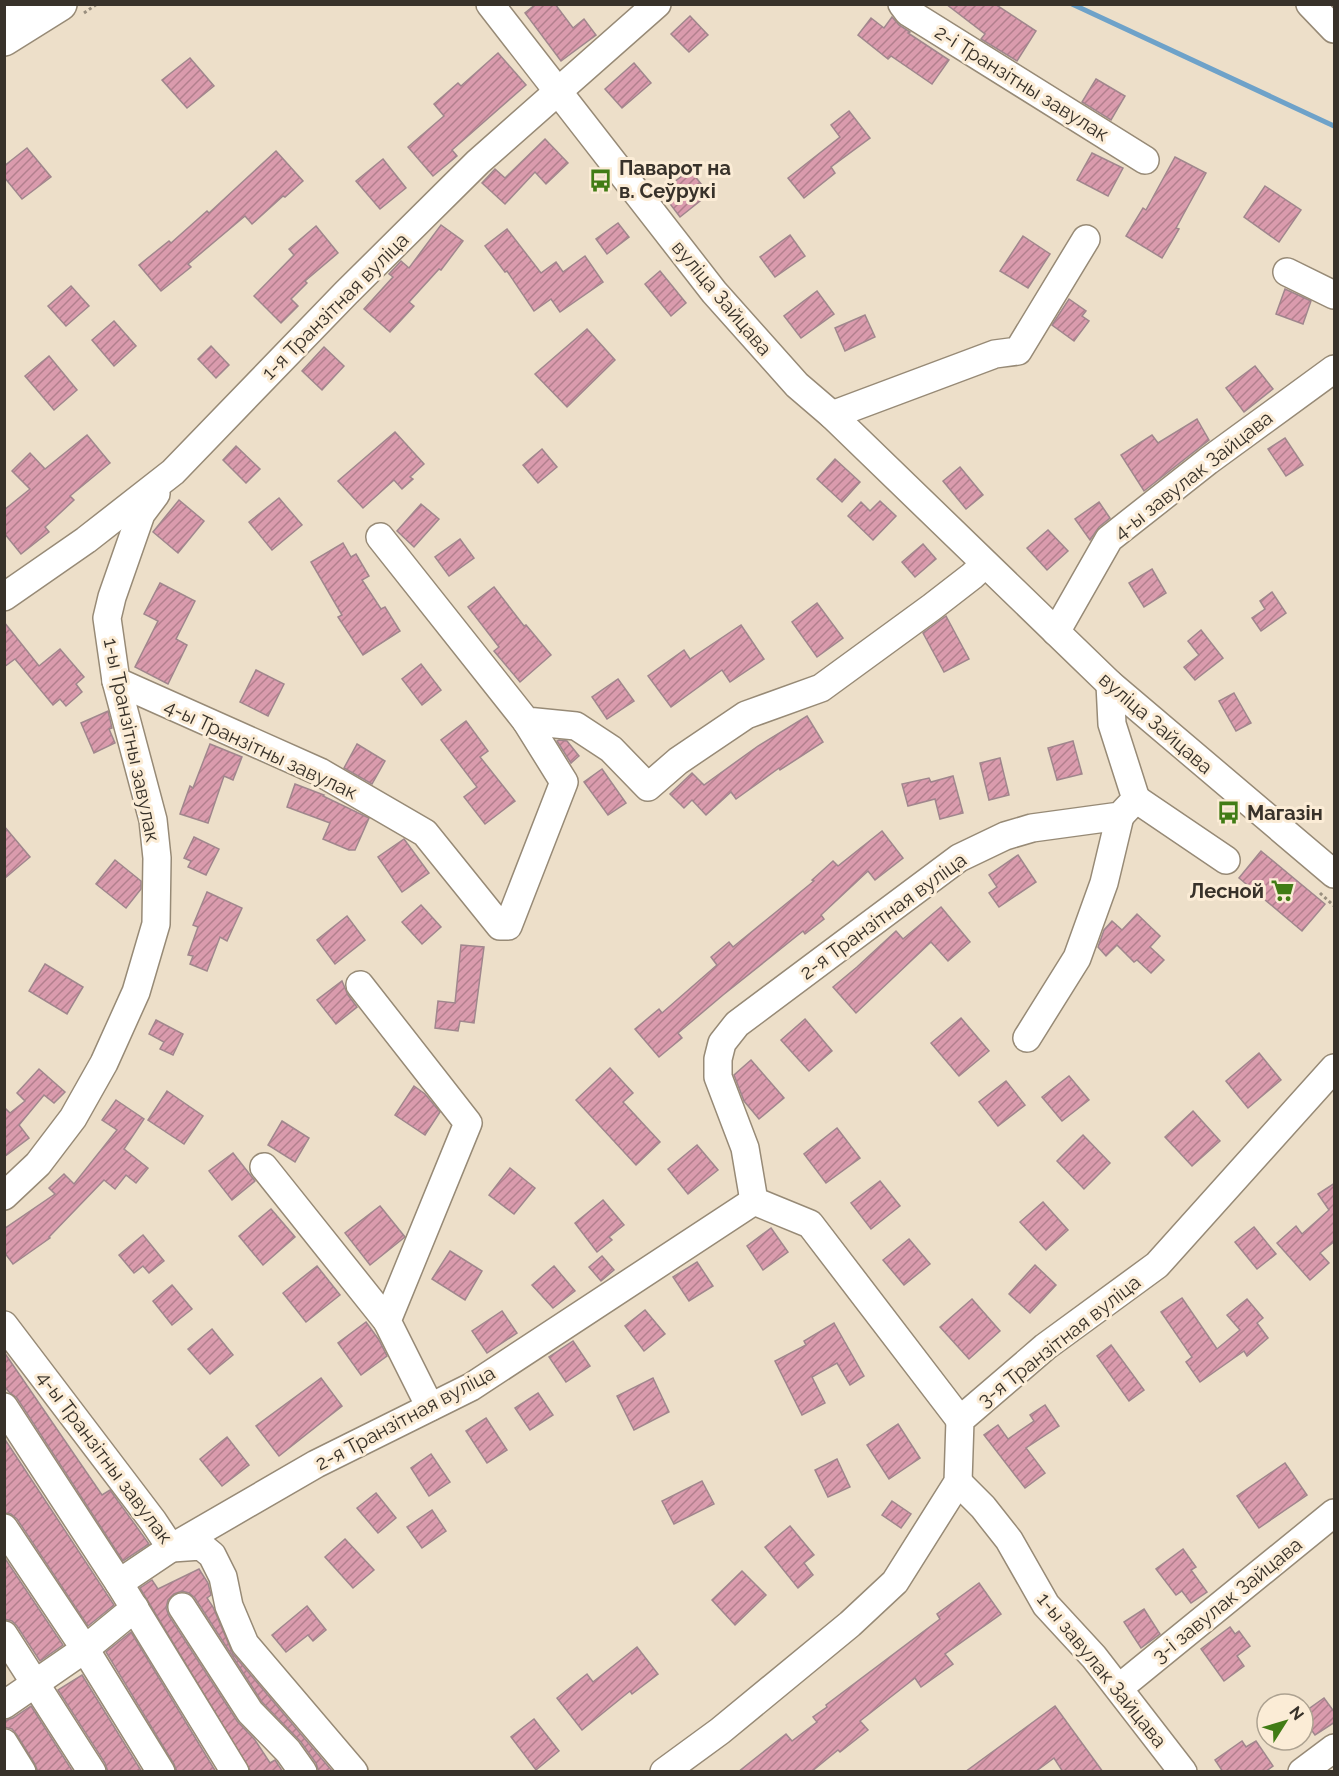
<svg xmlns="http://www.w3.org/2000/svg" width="1339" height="1776" font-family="Raleway,sans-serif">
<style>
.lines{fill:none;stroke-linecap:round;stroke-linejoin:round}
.stream{stroke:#6ea2c9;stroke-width:5}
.building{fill:url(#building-hatch);stroke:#a0868d;stroke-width:1.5}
.minor-casing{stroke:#978a76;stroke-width:30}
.major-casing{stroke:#978a76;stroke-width:36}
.path{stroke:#998f7f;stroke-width:3;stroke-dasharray:3 3;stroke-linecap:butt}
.minor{stroke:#fff;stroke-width:27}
.major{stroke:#fff;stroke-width:33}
.labels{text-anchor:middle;stroke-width:6;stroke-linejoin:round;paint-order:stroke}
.street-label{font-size:20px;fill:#38322a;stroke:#fbecd6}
.poi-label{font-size:20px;font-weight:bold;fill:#38322a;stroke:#fbecd6;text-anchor:start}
</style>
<defs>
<pattern id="building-hatch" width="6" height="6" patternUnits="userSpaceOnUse" patternTransform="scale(1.5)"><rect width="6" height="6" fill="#da9bad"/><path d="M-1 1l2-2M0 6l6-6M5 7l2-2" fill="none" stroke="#b27f8d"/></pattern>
</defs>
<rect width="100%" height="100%" fill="#eddfc9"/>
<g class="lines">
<!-- stream -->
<path class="stream" d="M1072,4L1334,126"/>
</g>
<!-- building -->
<g class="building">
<path d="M536,4H555L573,28L584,19L596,35L561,61L525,13Z"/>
<path d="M946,4H995L1036,31L1017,61L981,39L985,34Z"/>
<path d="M690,16L708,35L689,52L671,34Z"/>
<path d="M892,17L899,25L910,32L908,33L949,60L932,84L891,56L888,59L858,35L871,18L884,28Z"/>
<path d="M498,53L526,85L452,150L457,156L433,176L408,147L444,116L434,104L458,83L461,86Z"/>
<path d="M190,58L214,86L187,108L162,80Z"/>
<path d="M634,63L651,83L622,108L605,89Z"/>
<path d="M1096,79L1125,96L1111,120L1082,102Z"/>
<path d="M849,111L870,138L831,167L835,173L804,198L788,178L840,137L831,125Z"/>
<path d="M545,139L568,163L546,184L535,172L505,204L482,183L495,169L505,178Z"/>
<path d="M27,148L51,177L22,199L4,177V166Z"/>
<path d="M276,151L303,181L285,197L283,196L252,224L245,216L188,264L191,267L161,291L139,265L169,241L171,243L207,211L209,213Z"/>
<path d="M1092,153L1123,168L1108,196L1077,180Z"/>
<path d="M1175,157L1206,173L1176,228L1179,229L1162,258L1126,236L1143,208L1146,210Z"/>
<path d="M383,159L406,188L380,209L356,181Z"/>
<path d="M690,170L709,194L680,217L661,192Z"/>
<path d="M1265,186L1301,210L1279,242L1244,217Z"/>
<path d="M618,223L629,237L607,254L596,239Z"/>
<path d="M441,225L463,241L441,270L439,269L409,302L414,306L390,332L364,309L393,277L389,274L401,261L409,268Z"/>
<path d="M316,226L338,253L305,281L307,283L291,299L298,306L281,323L254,296L294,255L289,249Z"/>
<path d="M507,229L541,273L556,262L563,272L585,256L603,282L560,312L551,299L534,311L507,271L505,272L485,246Z"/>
<path d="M790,235L805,256L775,277L760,257Z"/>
<path d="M1023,236L1050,254L1028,288L1000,271Z"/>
<path d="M660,271L686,303L671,316L645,284Z"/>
<path d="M71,286L89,306L66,326L48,306Z"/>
<path d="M1285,289L1311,301L1303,324L1276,314Z"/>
<path d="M817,291L834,314L801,338L784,316Z"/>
<path d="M1069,299L1086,311L1082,316L1089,321L1074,341L1052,325Z"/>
<path d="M865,315L875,337L845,351L835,328Z"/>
<path d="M114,321L136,346L114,366L92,340Z"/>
<path d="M587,329L615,360L567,407L535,374Z"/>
<path d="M211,346L229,365L216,378L198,359Z"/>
<path d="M324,347L344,366L322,390L302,371Z"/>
<path d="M49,356L77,390L54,410L25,376Z"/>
<path d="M1255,366L1273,389L1244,412L1226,388Z"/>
<path d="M1197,419L1209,440L1144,491L1121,455L1152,435L1158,443Z"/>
<path d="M395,432L424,464L410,477L413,479L402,489L394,480L363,508L338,481Z"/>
<path d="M87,435L110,463L70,496L74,500L45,527L49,532L21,554L4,533V510L30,489L12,471L30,453L45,469Z"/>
<path d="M1285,438L1303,465L1286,476L1268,449Z"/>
<path d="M236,446L260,469L246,483L223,460Z"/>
<path d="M542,449L557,467L538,483L523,465Z"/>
<path d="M835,459L860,482L842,502L817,479Z"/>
<path d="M960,467L983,495L966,509L943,481Z"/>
<path d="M279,498L302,525L272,550L249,522Z"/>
<path d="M179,500L204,521L178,553L153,532Z"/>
<path d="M880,501L896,516L873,540L848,516L861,502L870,511Z"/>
<path d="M1099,502L1110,518L1099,527L1090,540L1075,519Z"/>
<path d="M421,504L439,519L414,547L397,531Z"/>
<path d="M1048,530L1068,551L1047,570L1027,548Z"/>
<path d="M460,539L474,558L449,576L435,557Z"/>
<path d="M343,543L351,557L356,554L369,576L362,580L381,609L385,607L400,631L363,655L338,617L342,615L311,562Z"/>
<path d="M923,544L936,559L915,577L902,562Z"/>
<path d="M1152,569L1166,593L1144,607L1129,583Z"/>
<path d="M160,583L195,601L176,639L187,645L168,684L135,667L158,621L144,614Z"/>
<path d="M494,587L524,626L526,625L551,655L520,682L494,651L499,647L468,607Z"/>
<path d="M1272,592L1286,613L1261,631L1252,618L1265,609L1260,601Z"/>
<path d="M817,603L843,638L817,657L792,622Z"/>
<path d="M946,616L969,659L944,672L923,633Z"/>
<path d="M4,622L39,666L60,649L84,677L76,684L82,692L66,706L60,699L53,705L15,659L4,667Z"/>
<path d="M741,625L764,659L730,682L722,670L671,707L648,676L684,650L690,659Z"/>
<path d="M1201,630L1223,658L1195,680L1184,667L1199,655L1188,641Z"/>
<path d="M421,664L441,690L422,705L402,679Z"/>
<path d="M256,670L284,684L268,716L240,702Z"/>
<path d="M618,679L634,701L607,719L592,697Z"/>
<path d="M1234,693L1251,723L1236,731L1219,701Z"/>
<path d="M108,711L112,728L109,729L115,743L94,753L81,723Z"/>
<path d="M807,716L823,742L780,770L779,768L736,799L731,792L706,815L692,800L684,808L670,794L692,773L704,785L758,746Z"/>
<path d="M466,721L488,751L480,757L515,801L485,824L464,797L477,787L441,740Z"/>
<path d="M559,740L567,741L579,756L571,763L557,741Z"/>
<path d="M1073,741L1082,774L1057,780L1048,748Z"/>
<path d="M210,744L242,757L233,780L224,776L208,823L180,814L190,786L193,788Z"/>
<path d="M357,744L385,761L372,784L344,768Z"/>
<path d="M1000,758L1009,795L989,800L980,763Z"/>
<path d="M602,769L626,803L608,815L584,782Z"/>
<path d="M953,776L963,813L940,819L935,799L908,806L902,784L929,778L931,782Z"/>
<path d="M295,784L324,795L323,796L369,818L355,850H349L323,839L330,823L287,807Z"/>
<path d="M4,826L30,857L4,879Z"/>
<path d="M882,831L903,858L875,880L868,871L821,915L824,919L805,934L803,931L723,995L678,1033L682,1038L659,1057L635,1029L659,1009L662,1013L717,965L711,957L729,942L733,947L814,881L812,880L833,861L838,866Z"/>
<path d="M194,837L219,849L206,875L188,867L191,861L184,858Z"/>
<path d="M404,839L429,873L402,892L378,857Z"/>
<path d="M1261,851L1325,904L1302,931L1239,878Z"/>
<path d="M1018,855L1036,882L999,907L989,893L997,887L989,875Z"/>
<path d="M115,860L141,881V889L126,908L96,884Z"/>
<path d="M207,892L242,908L227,941L220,937L207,971L190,964L193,956L188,955L198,927L193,925Z"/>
<path d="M421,905L441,927L422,944L402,922Z"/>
<path d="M941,907L970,942L948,961L931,942L856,1013L833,987L857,967L896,931L903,939Z"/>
<path d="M1137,914L1160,936L1150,947L1164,960L1151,973L1137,960L1134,962L1117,945L1106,956L1098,947L1104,930L1112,921L1122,930Z"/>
<path d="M347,916L365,940L335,964L317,940Z"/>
<path d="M461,945L484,947L474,1023L460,1021L458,1031L435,1028L438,1001L455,1003Z"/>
<path d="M45,964L83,987L67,1014L29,991Z"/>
<path d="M342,981L348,995L357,1007L336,1024L317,1000Z"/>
<path d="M961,1018L989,1051L959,1076L931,1043Z"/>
<path d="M805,1019L832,1051L809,1071L781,1040Z"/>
<path d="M156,1020L183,1034L173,1055L160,1049L164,1042L149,1034Z"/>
<path d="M1259,1053L1281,1080L1248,1108L1226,1081Z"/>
<path d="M751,1060L784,1098L759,1119L744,1101L734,1075Z"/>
<path d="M610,1068L633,1093L623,1102L660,1142L636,1165L576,1100Z"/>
<path d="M39,1069L65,1092L54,1103L44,1095L19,1125L29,1138L4,1157V1107L10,1113L25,1101L17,1093Z"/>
<path d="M1069,1076L1089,1100L1062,1121L1042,1097Z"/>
<path d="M1006,1081L1025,1105L998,1126L979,1102Z"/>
<path d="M414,1086L425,1094L440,1112L425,1135L395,1115Z"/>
<path d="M167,1091L203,1116L184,1144L148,1120Z"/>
<path d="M116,1100L144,1119L124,1149L148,1168L136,1183L126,1175L115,1189L104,1180L49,1237L50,1238L13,1264L4,1252V1229L55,1194L49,1188L64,1174L74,1184L117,1130L102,1120Z"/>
<path d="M1193,1111L1220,1141L1192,1166L1165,1137Z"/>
<path d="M282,1121L309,1138L295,1162L268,1145Z"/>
<path d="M837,1128L860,1158L826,1183L804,1154Z"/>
<path d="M1083,1135L1110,1163L1084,1189L1057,1161Z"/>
<path d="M697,1145L718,1170L688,1194L668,1169Z"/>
<path d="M233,1153L255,1181L232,1200L209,1171Z"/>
<path d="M510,1168L535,1188L514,1214L489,1195Z"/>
<path d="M880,1181L900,1206L871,1229L851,1203Z"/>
<path d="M1335,1183V1241L1320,1253L1329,1263L1310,1280L1277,1243L1296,1226L1302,1234L1329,1210L1318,1194Z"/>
<path d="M603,1200L624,1225L609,1237L612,1240L597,1252L575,1223Z"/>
<path d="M1043,1202L1068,1230L1046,1250L1020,1222Z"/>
<path d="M380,1206L405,1237L370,1265L345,1233Z"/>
<path d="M271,1209L295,1237L263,1265L239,1236Z"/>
<path d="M1254,1227L1276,1254L1257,1269L1235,1242Z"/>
<path d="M771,1228L788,1252L763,1270L747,1246Z"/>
<path d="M143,1235L164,1261L149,1273L143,1266L134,1273L119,1255Z"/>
<path d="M909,1239L930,1264L904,1285L883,1260Z"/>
<path d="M450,1251L482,1271L465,1300L432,1279Z"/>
<path d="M602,1256L614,1270L601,1281L589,1267Z"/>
<path d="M697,1262L713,1286L689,1301L673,1277Z"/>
<path d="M1035,1265L1056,1285L1030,1313L1009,1294Z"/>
<path d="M317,1266L340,1295L306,1322L283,1293Z"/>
<path d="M554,1266L575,1291L553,1308L532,1285Z"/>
<path d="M172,1285L192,1309L172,1325L153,1301Z"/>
<path d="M1182,1298L1217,1349L1240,1330L1227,1315L1247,1299L1263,1318L1257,1323L1268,1338L1247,1356L1244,1351L1200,1382L1186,1362L1192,1357L1161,1312Z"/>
<path d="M972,1299L1000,1331L969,1359L940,1327Z"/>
<path d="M645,1310L665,1334L644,1351L625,1326Z"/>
<path d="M502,1311L517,1333L487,1353L472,1331Z"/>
<path d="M366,1322L379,1340L387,1356L361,1375L338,1343Z"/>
<path d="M834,1323L864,1376L850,1385L837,1363L812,1377L825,1403L802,1415L775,1361L806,1345L804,1341Z"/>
<path d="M212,1329L233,1355L210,1374L188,1349Z"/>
<path d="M573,1341L590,1366L566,1382L549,1357Z"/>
<path d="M1111,1345L1144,1390L1129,1401L1097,1356Z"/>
<path d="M4,1352L102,1495L110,1490L149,1544L123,1561L17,1398L9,1392L4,1386Z"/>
<path d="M321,1378L342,1406L279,1456L256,1426Z"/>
<path d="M653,1378L669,1412L634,1430L617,1396Z"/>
<path d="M538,1393L553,1415L530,1430L515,1408Z"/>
<path d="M1045,1405L1059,1426L1026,1448L1045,1473L1025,1488L984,1435L998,1425L1008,1439L1034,1421L1030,1415Z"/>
<path d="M486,1418L507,1450L487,1463L466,1431Z"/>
<path d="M898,1424L920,1458L889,1479L867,1445Z"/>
<path d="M227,1437L249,1465L222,1486L200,1459Z"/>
<path d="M4,1438L114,1605L88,1626L17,1519L11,1514L4,1513Z"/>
<path d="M431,1454L450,1482L429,1496L411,1468Z"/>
<path d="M837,1459L850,1487L828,1497L815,1470Z"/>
<path d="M1285,1463L1307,1495L1259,1528L1237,1496Z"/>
<path d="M702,1481L714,1504L674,1524L662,1501Z"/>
<path d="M376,1493L396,1518L378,1533L357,1508Z"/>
<path d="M892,1501L911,1514L901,1528L882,1515Z"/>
<path d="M432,1510L446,1531L422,1548L407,1527Z"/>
<path d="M790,1526L814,1555L804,1563L813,1575L798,1588L765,1547Z"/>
<path d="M345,1539L374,1570L353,1588L325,1557Z"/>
<path d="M1183,1549L1196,1567L1191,1570L1207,1592L1191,1603L1182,1591L1176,1595L1156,1569Z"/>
<path d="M4,1557L63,1645L40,1661L17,1626L12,1621L4,1619Z"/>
<path d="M199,1569L208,1583L211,1595L207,1598L213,1607L233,1654L333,1772H319L316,1763L301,1742L262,1702L195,1598L189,1593L182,1591L174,1594L168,1600L166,1608L169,1616L237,1721L255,1740L270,1763L275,1760L283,1772H251L140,1588L152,1580L158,1589Z"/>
<path d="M742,1571L766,1595L735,1625L712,1600Z"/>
<path d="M979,1583L1001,1614L945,1654L953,1664L921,1687L915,1678L860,1721L868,1730L840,1752L838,1750L811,1772H738L786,1734L792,1741L817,1722L813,1717L827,1707L826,1705L940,1619L937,1614Z"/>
<path d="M307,1606L326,1630L313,1641L308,1635L286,1652L272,1635Z"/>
<path d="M1144,1609L1160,1634L1141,1648L1124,1622Z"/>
<path d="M1230,1627L1235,1634L1239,1631L1250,1646L1237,1656L1244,1666L1224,1681L1201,1649Z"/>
<path d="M131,1632L216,1772H177L174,1764L106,1652Z"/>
<path d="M637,1647L658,1674L632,1694L630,1691L582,1730L557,1698L587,1674L593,1682Z"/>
<path d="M82,1675L142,1772H108L105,1763L58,1690Z"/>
<path d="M1324,1698L1335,1713V1722L1315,1735L1303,1718V1713Z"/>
<path d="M31,1706L73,1772H38L35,1764L17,1735L12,1729L4,1727V1721L13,1718Z"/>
<path d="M1055,1706L1103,1772H1063L1054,1758L1035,1772H965Z"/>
<path d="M534,1719L559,1751L536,1770L511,1737Z"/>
<path d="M1242,1741L1246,1747L1256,1741L1273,1766L1265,1772H1223L1215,1760Z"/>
</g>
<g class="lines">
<defs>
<g id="minor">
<path d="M490,4L714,292L797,385L832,415L1110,684L1334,874"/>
<path d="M902,4L908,12L1145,160"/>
<path d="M1310,4L1334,29"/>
<path d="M1287,272L1334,295"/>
<path d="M832,415L995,354L1018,351L1086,239"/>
<path d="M380,537L526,721L576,726L611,749L648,787L678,761L746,715L821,688L932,607L972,576L985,564"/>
<path d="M4,597L86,540L173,472L346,293L478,162L657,4"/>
<path d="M1056,632L1109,539L1208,461L1334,369"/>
<path d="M116,681L320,772L425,833L500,926H508L564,782L526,721"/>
<path d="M1136,799L1226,860"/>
<path d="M360,985L468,1123L387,1321L430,1407"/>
<path d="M1027,1038L1077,958L1104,883L1120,816"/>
<path d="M264,1167L387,1321"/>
<path d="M4,1196L38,1164L73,1118L104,1063L136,992L156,924L157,858L153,820L116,681L107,618L112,597L141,514L156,494"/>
<path d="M4,1325L153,1521L171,1548"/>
<path d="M4,1407L119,1583L235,1772"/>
<path d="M960,1420L810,1224L754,1201L745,1148L718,1077V1059L722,1043L737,1024L959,858L1005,836L1032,828L1120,816L1136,799L1112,724L1110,684"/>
<path d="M958,1482L983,1507L1009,1540L1046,1605L1094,1657L1183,1772"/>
<path d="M4,1528L85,1649L161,1772"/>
<path d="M172,1548L201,1546L212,1555L223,1577L229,1606L245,1644L354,1772"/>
<path d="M119,1583L171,1548L316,1464L471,1387L754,1201"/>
<path d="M182,1607L250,1712L288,1751L303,1772"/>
<path d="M4,1635L92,1772"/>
<path d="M1119,1688L1334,1513"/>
<path d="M4,1705L85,1649L135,1608"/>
<path d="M4,1743L22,1772"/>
<path d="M664,1772L720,1731L850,1624L895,1582L958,1482L960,1420L1045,1347L1157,1265L1334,1068"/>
<path d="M1302,1772L1334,1748"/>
</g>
<g id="major">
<path d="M4,9L11,4"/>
<path d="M4,39L60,4"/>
</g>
</defs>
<!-- minor casing -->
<use href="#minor" class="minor-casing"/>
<!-- major casing -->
<use href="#major" class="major-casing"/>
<!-- path -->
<g class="path">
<path d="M84,13L97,4"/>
<path d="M1320,893L1334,906"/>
</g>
<!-- minor -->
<use href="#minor" class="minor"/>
<!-- major -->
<use href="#major" class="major"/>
</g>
<!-- icons -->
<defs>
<symbol id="bus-bare" viewBox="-9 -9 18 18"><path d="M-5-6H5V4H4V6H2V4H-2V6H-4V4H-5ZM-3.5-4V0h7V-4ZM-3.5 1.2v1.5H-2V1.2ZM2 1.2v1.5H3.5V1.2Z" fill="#417c15" stroke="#fbecd6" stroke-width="2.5" paint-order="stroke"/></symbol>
<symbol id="supermarket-bare" viewBox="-9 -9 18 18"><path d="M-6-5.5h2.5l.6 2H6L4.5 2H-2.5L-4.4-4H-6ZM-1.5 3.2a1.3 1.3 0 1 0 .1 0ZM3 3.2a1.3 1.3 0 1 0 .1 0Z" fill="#417c15" stroke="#fbecd6" stroke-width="2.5" paint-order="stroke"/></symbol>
</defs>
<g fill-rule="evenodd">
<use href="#bus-bare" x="584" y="164" width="33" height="33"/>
<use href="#bus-bare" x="1212" y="796" width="33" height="33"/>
<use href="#supermarket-bare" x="1266" y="874" width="33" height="33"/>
</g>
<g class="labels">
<!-- street labels -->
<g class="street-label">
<text transform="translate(1022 83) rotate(32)" y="7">2-і Транзітны завулак</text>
<text transform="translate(722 298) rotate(50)" y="7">вуліца Зайцава</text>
<text transform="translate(335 306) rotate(-45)" y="7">1-я Транзітная вуліца</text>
<text transform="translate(1193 475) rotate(-38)" y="7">4-ы завулак Зайцава</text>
<text transform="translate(1156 723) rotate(41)" y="7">вуліца Зайцава</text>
<text transform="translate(132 740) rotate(78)" y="7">1-ы Транзітны завулак</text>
<text transform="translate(261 749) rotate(25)" y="7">4-ы Транзітны завулак</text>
<text transform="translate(883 916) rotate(-36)" y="7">2-я Транзітная вуліца</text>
<text transform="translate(1059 1341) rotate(-38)" y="7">3-я Транзітная вуліца</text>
<text transform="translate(405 1418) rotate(-28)" y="7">2-я Транзітная вуліца</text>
<text transform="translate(105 1457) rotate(53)" y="7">4-ы Транзітны завулак</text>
<text transform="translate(1227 1600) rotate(-39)" y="7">3-і завулак Зайцава</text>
<text transform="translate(1102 1670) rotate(51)" y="7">1-ы завулак Зайцава</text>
</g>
<!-- poi labels -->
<g class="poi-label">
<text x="619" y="175">Паварот на<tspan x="619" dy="23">в. Сеўрукі</tspan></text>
<text x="1247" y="820">Магазін</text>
<text x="1264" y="898" text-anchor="end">Лесной</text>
</g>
</g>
<!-- border -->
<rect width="1339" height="1776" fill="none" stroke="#38322a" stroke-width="12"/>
<!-- north arrow -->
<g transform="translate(1285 1722) rotate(53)"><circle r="28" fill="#fbecd6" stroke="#ada291" stroke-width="1.5"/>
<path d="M0-4.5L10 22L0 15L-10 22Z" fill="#417c15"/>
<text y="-9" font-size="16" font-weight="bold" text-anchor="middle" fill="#38322a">N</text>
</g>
</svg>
